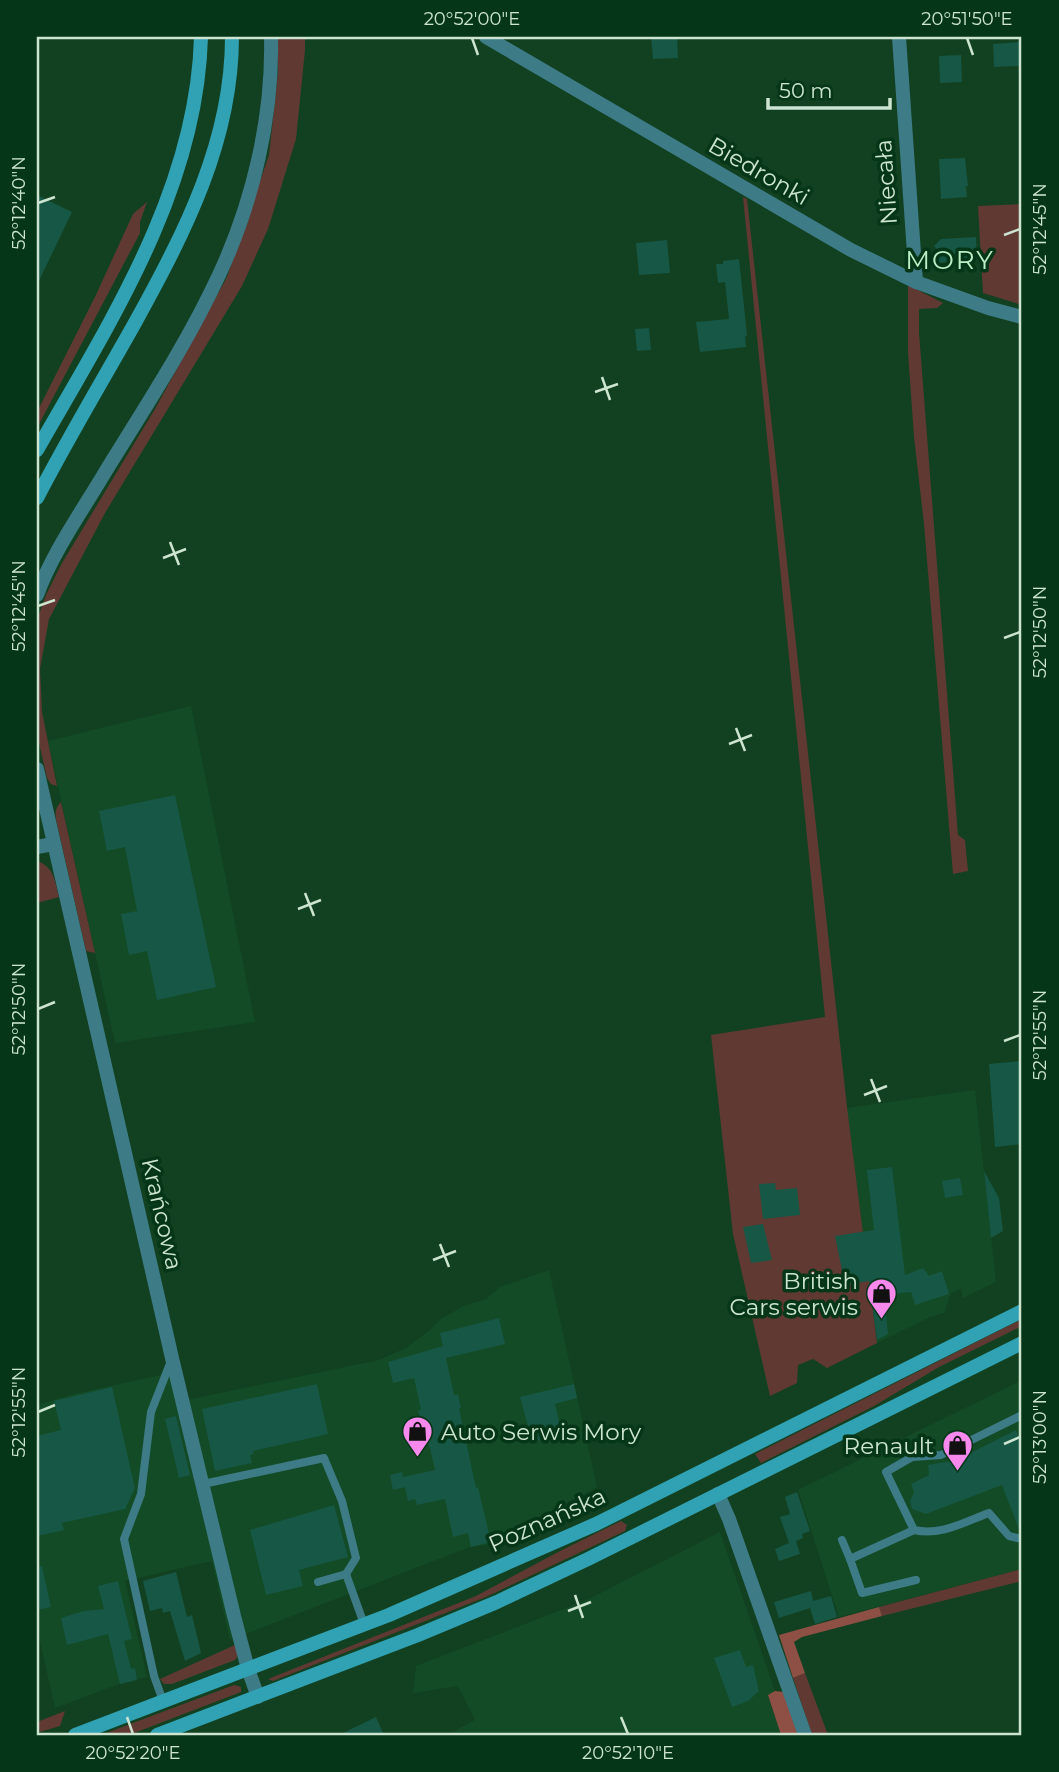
<svg xmlns="http://www.w3.org/2000/svg" width="1059" height="1772" font-family="Montserrat,sans-serif">
<style>
.built{fill:#134b26}
.green{fill:#603932}
.forest{fill:#8e4f44}
.building{fill:#175745}
.lines{fill:none;stroke-linecap:round;stroke-linejoin:round}
.lane{stroke:#3d7b87;stroke-width:8}
.street{stroke:#3d7b87;stroke-width:14}
.secondary{stroke:#31a2b4;stroke-width:14}
.ticks{fill:none;stroke:#cce4d0;stroke-width:2.5}
.labels{text-anchor:middle;stroke-width:7;stroke-linejoin:round;paint-order:stroke}
.street-label{font-size:23px;fill:#cce4d0;stroke:#043617}
.poi-label{font-size:23px;fill:#cce4d0;stroke:#043617;text-anchor:end}
.quarter-label{font-size:26px;letter-spacing:2px;fill:#bdefc7;stroke:#043617}
.neatline{fill:none;stroke:#cce4d0;stroke-width:2.5}
.ticks-label{font-size:18px;text-anchor:middle;fill:#cce4d0}
</style>
<rect width="100%" height="100%" fill="#124121"/>
<!-- built -->
<g class="built">
<path d="M191,706L255,1022L115,1043L48,741Z"/>
<path d="M975,1090L996,1282L963,1298L961,1289L951,1293L944,1313L930,1317L877,1343L847,1108Z"/>
<path d="M549,1270L597,1487L488,1544L467,1548L230,1640L212,1561L125,1581L147,1677L119,1684L55,1708L37,1628V1405L74,1394L170,1373L177,1402L379,1360L406,1348L431,1329L442,1318L464,1306L486,1299L500,1287Z"/>
<path d="M1022,1380V1569L839,1617L798,1490Z"/>
<path d="M720,1532L775,1691L768,1696L781,1735H447L475,1720L458,1686L413,1693L416,1666L587,1600Z"/>
</g>
<!-- green -->
<g class="green">
<path d="M277,37H305V50L296,139L268,229L242,286L105,513L49,619L40,669L42,712L57,786L51,784L47,778L37,734V620L46,595L62,563L155,409L227,277L269,155L278,73Z"/>
<path d="M743,197L747,199L847,1107L877,1343L827,1368L813,1359L798,1365L797,1383L770,1396L733,1234L711,1035L825,1017Z"/>
<path d="M147,202L140,222V233L37,428V412L95,297L133,214Z"/>
<path d="M1022,204V305L983,293L978,206Z"/>
<path d="M908,285L943,303L937,308L919,309V333L958,835L965,840L968,871L953,874L924,524L914,437L908,352Z"/>
<path d="M61,802L95,953L86,951L57,824C55,815 54,809 61,802Z"/>
<path d="M37,861C54,867 55,881 59,897L37,903Z"/>
<path d="M1022,1319V1326L939,1367L874,1406L761,1463L755,1454Z"/>
<path d="M621,1521L627,1525L625,1531L486,1597L273,1681L268,1679L476,1596L560,1551Z"/>
<path d="M1022,1569V1581L882,1616L879,1607Z"/>
<path d="M237,1644L238,1656L235,1660L172,1684H164L160,1679Z"/>
<path d="M805,1673L828,1735H812L793,1678Z"/>
<path d="M234,1685L241,1687V1692L129,1735H101Z"/>
<path d="M65,1711L60,1726L40,1732L37,1722Z"/>
</g>
<!-- forest -->
<g class="forest">
<path d="M879,1607L882,1616L802,1637L794,1642L805,1673L793,1678L779,1635Z"/>
<path d="M775,1691L783,1692L798,1735H781L768,1695Z"/>
</g>
<!-- building -->
<g class="building">
<path d="M651,37H677L678,58L653,59Z"/>
<path d="M1020,42L1021,66L994,67L993,44Z"/>
<path d="M961,55L962,82L940,83L939,56Z"/>
<path d="M965,158L968,186H966L967,197L941,199L939,159Z"/>
<path d="M37,195L72,212L37,285Z"/>
<path d="M976,237L977,258L939,263V251L934,246L941,239Z"/>
<path d="M667,240L670,273L639,275L636,243Z"/>
<path d="M739,259L747,335L745,337L746,347L700,352L696,322L729,319L725,282L718,283L716,264H723V261Z"/>
<path d="M649,328L651,350L637,351L635,329Z"/>
<path d="M175,795L216,987L157,1000L147,951L129,955L121,914L137,911L125,847L107,851L99,811Z"/>
<path d="M1022,1061V1144L995,1147L989,1064Z"/>
<path d="M892,1167L905,1275L923,1268L929,1276L942,1271L949,1294L915,1305L911,1292L884,1295L888,1334L877,1340L869,1281L845,1285L835,1236L874,1230L867,1170Z"/>
<path d="M984,1171L999,1198L1003,1231L991,1238Z"/>
<path d="M960,1178L963,1195L945,1198L942,1181Z"/>
<path d="M775,1183L776,1190L797,1188L800,1215L763,1219L759,1184Z"/>
<path d="M763,1224L772,1260L751,1263L743,1227Z"/>
<path d="M499,1318L505,1344L446,1358L454,1395L458,1394L461,1408H459L476,1488L478,1487L491,1542L471,1547L468,1533L453,1537L445,1499L417,1505L415,1499L408,1501L405,1487L393,1490L390,1475L402,1472L403,1477L435,1470L428,1440H426L418,1410H421L414,1378L393,1383L388,1362L443,1346L440,1333Z"/>
<path d="M317,1384L328,1434L253,1451L254,1454L250,1455L252,1463L215,1471L202,1409Z"/>
<path d="M574,1384L577,1398L555,1404L562,1434L535,1441L532,1429L529,1430L520,1397Z"/>
<path d="M112,1387L135,1488L125,1509L62,1523L64,1530L37,1536V1436L61,1430L54,1401Z"/>
<path d="M176,1416L190,1475L179,1478L165,1419Z"/>
<path d="M1016,1430L1022,1443V1532H1020L1002,1485L926,1514L912,1509L910,1501L914,1492L911,1484L929,1475L928,1465L957,1460Z"/>
<path d="M797,1492L810,1531L802,1534L803,1538L796,1541L800,1554L779,1561L775,1549L789,1543L780,1517L790,1514L785,1497Z"/>
<path d="M334,1505L348,1557L299,1570L303,1586L266,1595L250,1530Z"/>
<path d="M42,1566L51,1607L37,1610V1567Z"/>
<path d="M176,1572L187,1617L192,1615L201,1653L185,1661L170,1611L163,1613L162,1608L150,1611L143,1581Z"/>
<path d="M118,1581L132,1639L124,1641L131,1669L135,1668L137,1680L120,1684L108,1634L67,1645L61,1618L84,1611L104,1609L98,1586Z"/>
<path d="M811,1591L813,1601L831,1596L837,1617L815,1624L810,1608L779,1618L774,1602Z"/>
<path d="M740,1650L746,1667L753,1665L759,1691L748,1701L732,1707L714,1658Z"/>
<path d="M376,1717L384,1735H339Z"/>
</g>
<g class="lines">
<!-- lane -->
<g class="lane">
<path d="M1022,1415L941,1455L912,1457L886,1472L914,1530C941,1536 964,1522 989,1513L1009,1536L1022,1539"/>
<path d="M203,1484L324,1458L342,1501L356,1558L346,1574"/>
<path d="M914,1530L850,1559L862,1593L916,1580"/>
<path d="M842,1540L850,1559"/>
<path d="M318,1582L346,1574L364,1624"/>
<path d="M163,1701L154,1676L124,1539L141,1494L151,1412L171,1361"/>
</g>
<!-- street -->
<g class="street">
<path d="M486,37L851,250L916,282L988,308L1022,317"/>
<path d="M899,37L916,282"/>
<path d="M37,595C53,551 83,510 107,469C146,406 188,342 219,275C253,202 273,117 271,37"/>
<path d="M37,769L172,1358L234,1616L248,1669L258,1697"/>
<path d="M37,847L53,844"/>
<path d="M718,1494L729,1519L805,1735"/>
</g>
<!-- secondary -->
<g class="secondary">
<path d="M37,450C110,322 197,189 201,37"/>
<path d="M37,498C68,438 103,380 136,321C185,232 232,141 232,37"/>
<path d="M75,1735L389,1615L596,1524L1022,1311"/>
<path d="M157,1735L418,1635L497,1602L588,1559L1022,1343"/>
</g>
</g>
<!-- ticks -->
<path class="ticks" d="M472,38L478,55M967,38L973,55M38,203L55,197M1004,235L1020,229M602,377L610,400M595,392L618,384M170,542L179,565M163,558L186,549M38,606L55,600M1004,638L1020,632M736,728L745,751M729,744L752,735M305,893L314,916M298,909L321,900M38,1009L55,1002M1004,1041L1020,1035M871,1079L880,1102M864,1095L887,1086M440,1244L449,1267M433,1260L456,1251M38,1412L55,1405M1004,1444L1020,1437M575,1595L583,1618M568,1611L591,1602M127,1717L133,1734M621,1717L628,1734"/>
<!-- icons -->
<defs>
<symbol id="shop-pin" viewBox="-11 -11 22 30"><path d="M0 17L-7.5 6A9.5 9.5 0 1 1 7.5 6Z" fill="#f788ec" stroke="#043617"/><path d="M-5-2.5h2.3a2.7 3.5 0 0 1 5.4 0H5L5.5 6h-11ZM-1.5-2.5h3a1.5 2.3 0 0 0-3 0Z" fill="#111"/></symbol>
</defs>
<g fill-rule="evenodd">
<use href="#shop-pin" x="864" y="1276" width="35" height="47"/>
<use href="#shop-pin" x="400" y="1414" width="35" height="47"/>
<use href="#shop-pin" x="940" y="1428" width="35" height="47"/>
</g>
<g class="labels">
<!-- street labels -->
<g class="street-label">
<text transform="translate(759 171) rotate(30)" y="8">Biedronki</text>
<text transform="translate(886 182) rotate(-94)" y="8">Niecała</text>
<text transform="translate(162 1214) rotate(77)" y="8">Krańcowa</text>
<text transform="translate(547 1520) rotate(-24)" y="8">Poznańska</text>
</g>
<!-- poi labels -->
<g class="poi-label">
<text x="858" y="1289">British<tspan x="858" dy="26">Cars serwis</tspan></text>
<text x="441" y="1440" text-anchor="start">Auto Serwis Mory</text>
<text x="934" y="1454">Renault</text>
</g>
<!-- quarter labels -->
<g class="quarter-label">
<text x="950" y="269">MORY</text>
</g>
</g>
<!-- border -->
<rect width="1059" height="1772" fill="none" stroke="#043617" stroke-width="77"/>
<!-- scale -->
<path d="M768 98v10h122v-10" fill="none" stroke="#cce4d0" stroke-width="3.5"/>
<text x="779" y="98" font-size="21" fill="#cce4d0" stroke="#043617" stroke-width="5" paint-order="stroke">50 m</text>
<rect x="38" y="38" width="982" height="1696" class="neatline"/>
<g class="ticks-label">
<text x="472" y="25">20°52'00"E</text>
<text x="967" y="25">20°51'50"E</text>
<text transform="translate(19 203) rotate(-90)" y="6">52°12'40"N</text>
<text transform="translate(1040 229) rotate(-90)" y="6">52°12'45"N</text>
<text transform="translate(19 606) rotate(-90)" y="6">52°12'45"N</text>
<text transform="translate(1040 632) rotate(-90)" y="6">52°12'50"N</text>
<text transform="translate(19 1009) rotate(-90)" y="6">52°12'50"N</text>
<text transform="translate(1040 1035) rotate(-90)" y="6">52°12'55"N</text>
<text transform="translate(19 1412) rotate(-90)" y="6">52°12'55"N</text>
<text transform="translate(1040 1437) rotate(-90)" y="6">52°13'00"N</text>
<text x="133" y="1759">20°52'20"E</text>
<text x="628" y="1759">20°52'10"E</text>
</g>
</svg>
